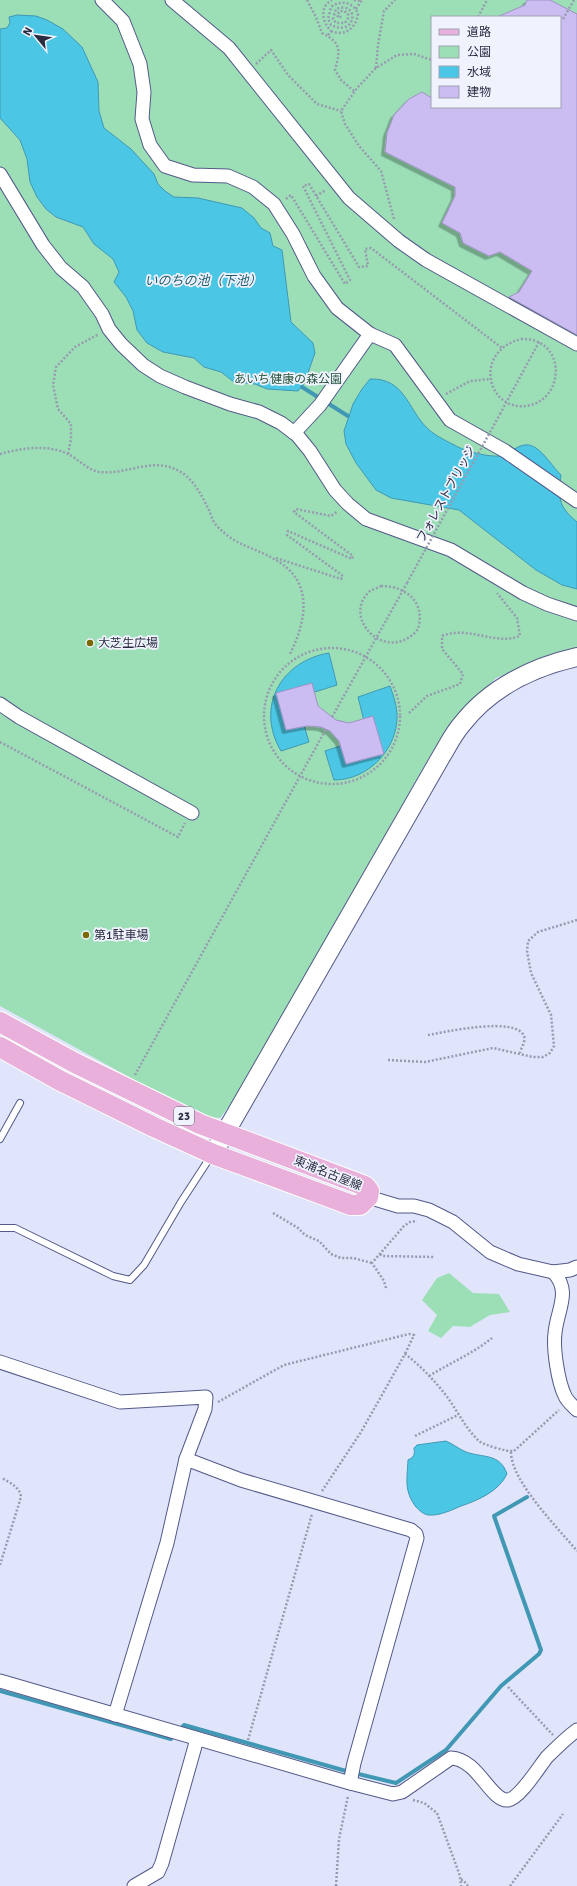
<svg xmlns="http://www.w3.org/2000/svg" width="577" height="1886" font-family="Signika,'Noto Sans JP',sans-serif">
<style>
.green{fill:#9cdfb7;fill-rule:evenodd}
.water{fill:#4bc7e5;stroke:#4198b4}
.lines{fill:none;stroke-linecap:round;stroke-linejoin:round}
.stream{stroke:#4198b4;stroke-width:4}
.building{fill:#cbbcf1;stroke:#a091c4;filter:url(#shadow)}
.lane-casing{stroke:#535988;stroke-width:8}
.street-casing{stroke:#535988;stroke-width:15}
.secondary-casing{stroke:#535988;stroke-width:20}
.primary-casing{stroke:#fff;stroke-width:22}
.path{stroke:#979bb0;stroke-width:2.5;stroke-dasharray:2 2;stroke-linecap:butt}
.lane{stroke:#fff;stroke-width:6}
.street{stroke:#fff;stroke-width:13}
.secondary{stroke:#fff;stroke-width:18}
.primary{stroke:#e8b0da;stroke-width:20}
.path-bridge{stroke:#979bb0;stroke-width:2.5;stroke-dasharray:2 2;stroke-linecap:butt}
.poi-dot{fill:#7a6800;stroke:#f0f2fe;stroke-width:1.5}
.labels{text-anchor:middle;stroke-width:3.5;stroke-linejoin:round;paint-order:stroke}
.shield{fill:#f0f2fe;stroke:#656779;stroke-width:1}
.shield-label{font-size:11px;font-weight:bold;fill:#292c40}
.park-label{font-size:12px;fill:#25563b;stroke:#f0f2fe}
.street-label{font-size:12px;fill:#292c40;stroke:#f0f2fe}
.poi-label{font-size:12px;fill:#292c40;stroke:#f0f2fe;text-anchor:start}
.water-label{font-size:13px;font-style:italic;fill:#1a5d6d;stroke:#f0f2fe}
</style>
<defs>
<filter id="shadow"><feDropShadow dx="-3.5" dy="3.5" stdDeviation="0" flood-color="#0004"/></filter>
</defs>
<rect width="100%" height="100%" fill="#e0e5fb"/>
<!-- green -->
<g class="green">
<path d="M0,0H577V651L518,669L496,678L461,714L435,747L234,1100L220,1118L200,1116L0,1006ZM432,17H560V107H432Z"/>
<path d="M449,1273L473,1293L499,1294L510,1312L490,1315L470,1327L453,1326L441,1338L428,1331L437,1315L422,1300L437,1278Z"/>
</g>
<!-- water -->
<g class="water">
<path d="M17,15L36,16L47,20L63,29L82,47L98,82L99,111L104,128L131,149L154,174L158,184L165,191L174,197L198,198L242,208L254,218L261,228L270,233L273,246L282,250L291,322L313,343L315,353L304,384L298,391L267,389L255,384L234,382L221,372L204,367L194,358L163,352L147,343L137,330L133,311L126,297L114,282L119,272L113,259L94,244L83,227L56,217L46,209L37,197L30,182L27,159L20,140L0,118V29L7,28L10,23L9,17Z"/>
<path d="M370,379C405,378 407,408 427,428C435,436 449,442 458,447C469,452 488,457 500,456C511,455 521,438 536,448C545,454 553,467 561,475C558,498 558,506 577,522V589L562,585L536,570L459,510L391,498L376,490L356,463L346,444L344,431L353,404L362,389Z"/>
<path d="M329,653L337,685L296,698L309,742L281,751C255,707 281,661 329,653Z"/>
<path d="M390,686C393,694 396,703 397,713C399,748 369,780 334,780L325,751L368,737L358,697Z"/>
<path d="M446,1441C453,1444 459,1449 466,1452C483,1458 500,1453 507,1474C499,1491 479,1500 461,1506C452,1510 439,1516 429,1515C424,1515 419,1510 416,1507C404,1491 407,1480 408,1460C414,1457 415,1455 414,1448L417,1445Z"/>
</g>
<g class="lines">
<!-- stream -->
<g class="stream">
<path d="M302,387L348,416"/>
<path d="M0,1691L171,1739L184,1725L346,1771L396,1783L446,1750L501,1686L539,1654L541,1650L494,1516L527,1497"/>
</g>
</g>
<!-- building -->
<g class="building">
<path d="M527,0H550L577,14V335L509,297L519,292L532,271L500,252L489,256L463,243L460,233L442,223L455,196V187L385,152L387,133L394,115L409,99L422,92L432,98V107H560V17H497L525,5Z"/>
<path d="M312,683L318,706L336,720L349,723L373,716L384,754L346,764L339,741L330,731L321,727L307,726L286,730L276,693Z"/>
</g>
<g class="lines">
<defs>
<g id="lane">
<path d="M0,1139L20,1103"/>
<path d="M0,1228H15L113,1276L130,1280L144,1265L181,1202L211,1156"/>
</g>
<g id="street">
<path d="M102,0L123,21L140,64L144,92L142,119L150,145L165,166L193,175L228,176L253,187L274,204L293,234L314,276L337,308L370,334L395,345L450,420L505,451L577,501"/>
<path d="M172,0L229,48L349,198L399,241L426,260L577,344"/>
<path d="M0,174L43,245L61,268L83,287L102,314L109,329L121,344L143,365L160,376L185,387L230,404L259,412L281,423L297,435L310,451L335,490L348,504L366,519L451,550L523,593L547,604L577,614"/>
<path d="M294,433L320,405L370,334"/>
<path d="M0,704L19,717L192,813"/>
<path d="M368,1197L398,1206H414L429,1210L453,1222L490,1252L518,1264L553,1272"/>
<path d="M577,1267L570,1270L553,1272C572,1291 557,1310 555,1333C553,1349 558,1382 565,1396C567,1401 573,1406 577,1410"/>
<path d="M0,1362L120,1402L206,1397L205,1409L186,1459L167,1543L115,1715"/>
<path d="M186,1459L241,1480L411,1530L416,1534L417,1538L354,1763L350,1783"/>
<path d="M0,1681L350,1783L393,1794L402,1792L451,1758C478,1759 491,1802 508,1800C520,1798 539,1767 547,1757C556,1748 566,1738 577,1730"/>
<path d="M134,1886L158,1872L162,1863L197,1739"/>
</g>
<path id="secondary" d="M213,1154L442,755C448,745 454,733 462,724C490,688 533,667 577,657"/>
<path id="primary" d="M0,1022L75,1063L200,1124L365,1186L369,1191L368,1197L360,1205H351L213,1154L154,1127L59,1080L0,1047"/>
</defs>
<!-- lane casing -->
<use href="#lane" class="lane-casing"/>
<!-- street casing -->
<use href="#street" class="street-casing"/>
<!-- secondary casing -->
<use href="#secondary" class="secondary-casing"/>
<!-- primary casing -->
<use href="#primary" class="primary-casing"/>
<!-- path -->
<g class="path">
<path d="M307,0L316,17L322,33C342,43 340,51 335,70L341,80L354,91"/>
<path d="M354,0L357,1L361,0"/>
<path d="M356,9L362,0"/>
<path d="M478,17L487,0"/>
<path d="M563,19L574,0"/>
<path d="M331,31C345,37 356,28 358,14C353,1 340,0 331,7L328,19L331,25C357,38 360,0 336,9L333,19L336,23H345L348,18V14L344,11H340L337,15L339,18L342,16"/>
<path d="M328,35L331,31C322,22 319,7 332,0"/>
<path d="M256,64L271,50L288,75L317,104L341,111"/>
<path d="M376,68L378,45L384,11L395,0"/>
<path d="M316,196L326,190"/>
<path d="M286,199L291,195L345,284L350,280L303,186L309,184L359,267L368,266L365,249L371,248L502,348"/>
<path d="M394,219L381,171L359,146L345,124L341,111L357,88L376,68L397,55L414,54L432,60"/>
<path d="M521,339C567,337 566,401 526,406C488,411 472,352 521,339Z"/>
<path d="M446,394L470,381L491,379"/>
<path d="M500,414L539,342"/>
<path d="M0,454C22,448 47,444 68,454C78,459 89,471 100,472C125,475 151,458 175,469C192,476 201,494 209,510C211,515 213,522 217,526C237,547 252,546 274,559C314,580 307,620 290,654"/>
<path d="M68,454L71,439V424L58,409L53,385L56,367L75,347L99,334"/>
<path d="M276,558L341,579L343,576L287,535L288,531L352,559L353,556L294,512L296,509L331,516L338,511"/>
<path d="M381,586C404,586 424,600 419,625C418,631 413,635 408,638C378,656 343,615 370,591C373,589 378,588 381,586Z"/>
<circle cx="332" cy="716" r="68"/>
<path d="M409,713L427,696L460,684L463,674L442,649V636C470,625 494,646 520,636L517,618L497,593"/>
<path d="M332,717L407,583"/>
<path d="M0,742L178,837L185,823"/>
<path d="M428,1035C445,1032 516,1016 524,1036C526,1041 521,1048 520,1053"/>
<path d="M388,1060L425,1062L493,1048L533,1057H543L550,1053L554,1046L551,1015L531,973L527,951L528,941L538,932L577,920"/>
<path d="M135,1075L326,729"/>
<path d="M273,1213L298,1228L305,1235L319,1241L331,1254L341,1258H353L372,1263"/>
<path d="M380,1254L382,1256L435,1257"/>
<path d="M386,1288L384,1281L372,1263L404,1226L410,1222L417,1221"/>
<path d="M429,1376C450,1363 472,1354 492,1338"/>
<path d="M218,1402L284,1365L409,1334L414,1335L405,1354"/>
<path d="M415,1436L458,1415"/>
<path d="M511,1452C511,1481 558,1528 577,1551"/>
<path d="M322,1491L361,1432L405,1354C421,1366 436,1382 448,1398C458,1412 466,1429 479,1441C484,1445 507,1452 514,1451L559,1410"/>
<path d="M0,1565L21,1497C20,1487 10,1483 2,1478"/>
<path d="M508,1687L553,1735"/>
<path d="M248,1740L312,1514"/>
<path d="M413,1800L424,1803L437,1813L460,1876L461,1886"/>
<path d="M461,1880H463L468,1886"/>
<path d="M336,1886L339,1839L348,1796"/>
<path d="M510,1886L563,1814"/>
</g>
<!-- lane -->
<use href="#lane" class="lane"/>
<!-- street -->
<use href="#street" class="street"/>
<!-- secondary -->
<use href="#secondary" class="secondary"/>
<!-- primary -->
<use href="#primary" class="primary"/>
<!-- path-bridge -->
<path class="path-bridge" d="M407,583L500,414"/>
</g>
<!-- markers -->
<g class="poi-dot">
<circle cx="90" cy="643" r="4"/>
<circle cx="86" cy="935" r="4"/>
</g>
<g class="labels">
<!-- shield labels -->
<rect class="shield" x="174" y="1107" width="20" height="18" rx="3"/>
<g class="shield-label">
<text x="184" y="1120">23</text>
</g>
<!-- park labels -->
<g class="park-label">
<text x="288" y="383">あいち健康の森公園</text>
</g>
<!-- street labels -->
<g class="street-label">
<text transform="translate(446 494) rotate(-61)" y="4">フォレストブリッジ</text>
<text transform="translate(328 1173) rotate(22)" y="4">東浦名古屋線</text>
</g>
<!-- poi labels -->
<g class="poi-label">
<text x="98" y="647">大芝生広場</text>
<text x="94" y="939">第1駐車場</text>
</g>
<!-- water labels -->
<g class="water-label">
<text x="203" y="285">いのちの池（下池）</text>
</g>
</g>
<!-- legend -->
<rect x="431" y="16" width="130" height="92" fill="#f0f2fe" stroke="#a0a3b2"/>
<rect x="439" y="29" width="20" height="6" fill="#e8b0da" stroke="#a0a3b2"/>
<text x="467" y="36" font-size="12" fill="#292c40">道路</text>
<rect x="439" y="46" width="20" height="12" fill="#9cdfb7" stroke="#a0a3b2"/>
<text x="467" y="56" font-size="12" fill="#292c40">公園</text>
<rect x="439" y="66" width="20" height="12" fill="#4bc7e5" stroke="#a0a3b2"/>
<text x="467" y="76" font-size="12" fill="#292c40">水域</text>
<rect x="439" y="86" width="20" height="12" fill="#cbbcf1" stroke="#a0a3b2"/>
<text x="467" y="96" font-size="12" fill="#292c40">建物</text>
<!-- north arrow -->
<g transform="translate(36 36) rotate(299)" stroke="#f0f2fe" stroke-width="3" paint-order="stroke">
<path d="M0-3L7 15L0 10L-7 15Z" fill="#292c40"/>
<text y="-6" font-size="11" font-weight="bold" text-anchor="middle" fill="#292c40">N</text>
</g>
</svg>
